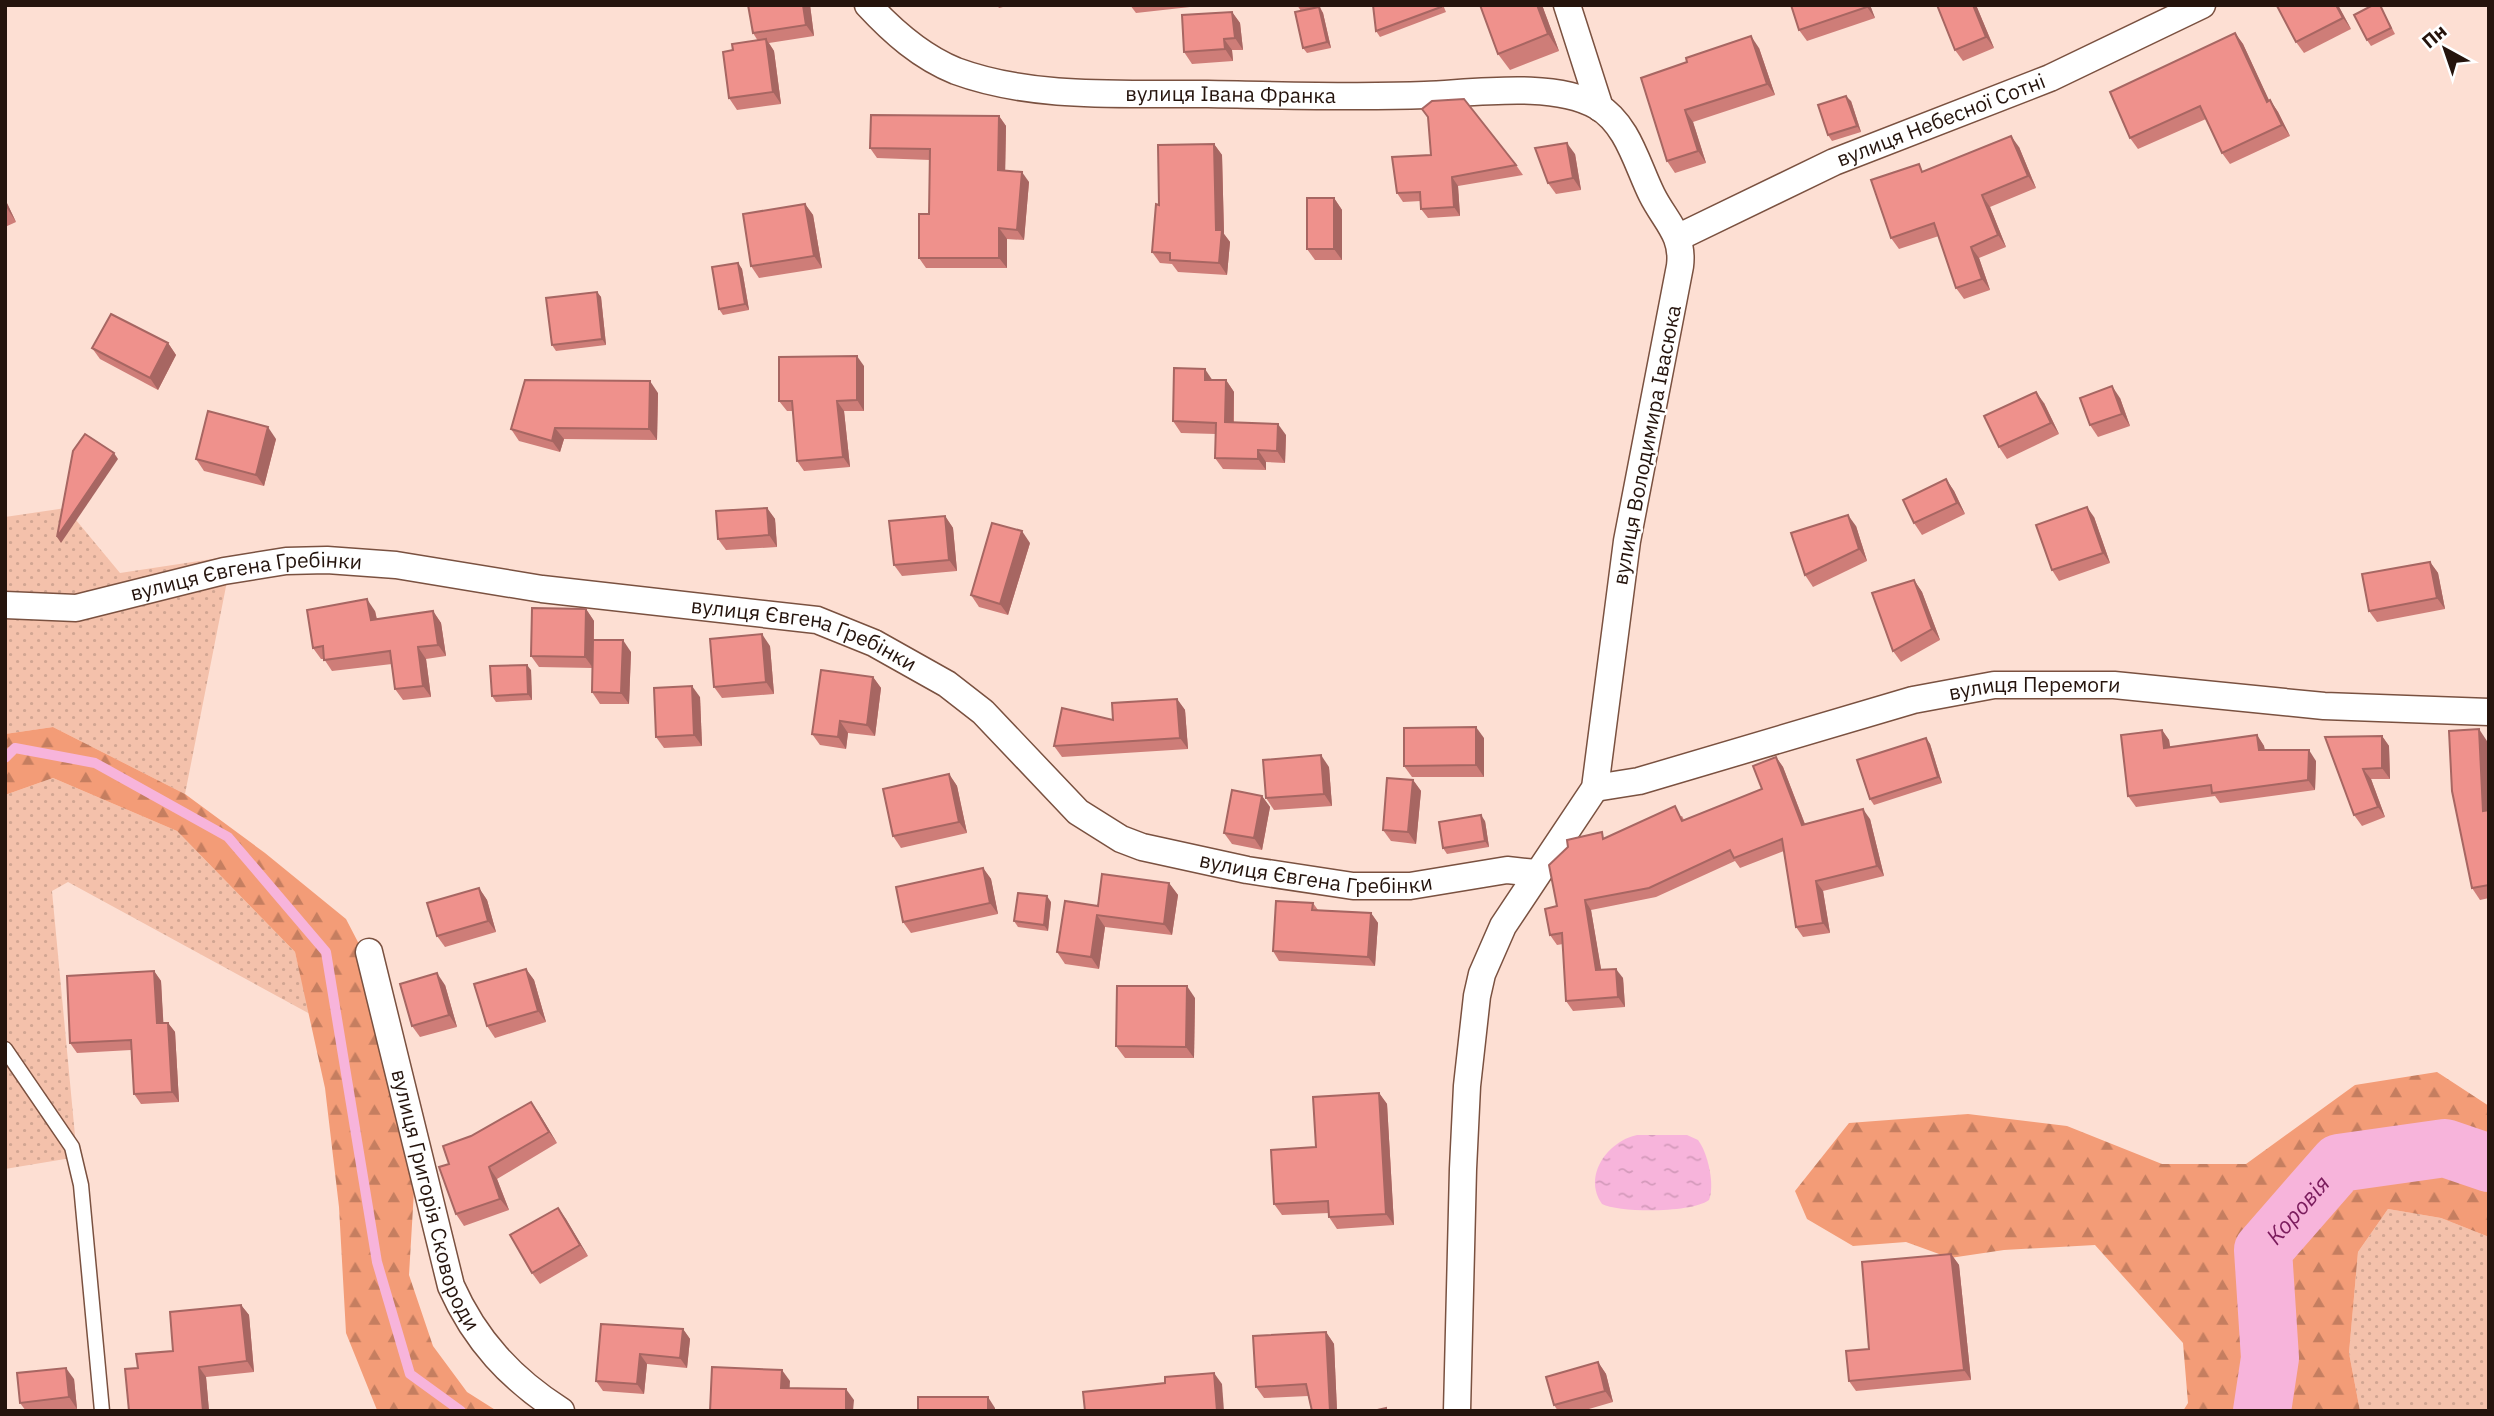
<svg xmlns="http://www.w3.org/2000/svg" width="2494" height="1416" font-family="'IBM Plex Sans',sans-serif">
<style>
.grass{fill:url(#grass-dots)}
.forest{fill:url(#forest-firs)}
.water{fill:url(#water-ripples)}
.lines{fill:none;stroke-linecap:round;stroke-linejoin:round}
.stream{stroke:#f7b4db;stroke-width:10}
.river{stroke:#f7b4db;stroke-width:58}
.lane-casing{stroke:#7a5140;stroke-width:17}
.street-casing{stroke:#7a5140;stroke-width:29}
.lane{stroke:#fff;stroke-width:14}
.street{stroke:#fff;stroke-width:26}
.wall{fill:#ce7d78}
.shaded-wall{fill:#a76662}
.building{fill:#ef918c;stroke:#a76662;stroke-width:2}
.labels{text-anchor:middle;stroke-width:5;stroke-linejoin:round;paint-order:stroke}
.street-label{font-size:21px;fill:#25140d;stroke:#fff}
.water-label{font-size:23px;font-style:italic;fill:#7a1b5c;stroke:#fff}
</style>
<defs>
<pattern id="grass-dots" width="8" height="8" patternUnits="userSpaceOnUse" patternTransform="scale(1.75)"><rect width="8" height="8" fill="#f4c1ab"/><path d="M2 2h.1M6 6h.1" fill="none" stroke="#d1a592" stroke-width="1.8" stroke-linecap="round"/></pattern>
<pattern id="forest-firs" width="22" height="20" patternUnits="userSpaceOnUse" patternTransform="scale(1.75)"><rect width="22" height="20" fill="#f39c77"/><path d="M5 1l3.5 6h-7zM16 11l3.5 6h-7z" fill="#c57e60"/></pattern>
<pattern id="water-ripples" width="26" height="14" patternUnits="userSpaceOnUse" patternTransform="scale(1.75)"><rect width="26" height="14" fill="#f7b4db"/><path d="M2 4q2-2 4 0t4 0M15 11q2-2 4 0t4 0" fill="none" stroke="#d49abb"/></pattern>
</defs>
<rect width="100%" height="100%" fill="#fddfd3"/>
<!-- grass -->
<g class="grass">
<path d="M66,508L120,573L232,556L185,794L53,727L5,734V517Z"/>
<path d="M53,778L177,831L295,952L310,1014L68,882L52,891L77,1157L5,1169V795Z"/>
<path d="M2388,1209L2441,1218L2489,1237V1411H2360L2349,1353L2358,1252Z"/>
</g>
<!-- forest -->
<g class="forest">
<path d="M53,727L185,794L265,853L346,919L400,1023L417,1140L409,1275L433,1346L467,1392L497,1411L377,1410L346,1333L339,1207L325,1088L295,952L177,831L53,778L5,795V734Z"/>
<path d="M2437,1072L2489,1106V1237L2441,1218L2388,1209L2358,1252L2349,1353L2360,1411H2183L2188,1403L2183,1343L2095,1245L2004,1250L1950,1258L1906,1242L1853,1246L1807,1219L1795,1191L1849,1123L1968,1114L2067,1126L2162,1164H2246L2355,1085Z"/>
</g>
<!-- water -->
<path class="water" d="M1637,1135H1687L1698,1140C1708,1153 1715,1185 1709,1200C1692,1213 1620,1213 1602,1204C1582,1176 1608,1141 1637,1135Z"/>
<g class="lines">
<!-- stream -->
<path class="stream" d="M5,758L15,748L95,763L228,837L326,952L377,1262L410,1374L461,1411"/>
<!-- river -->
<path class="river" id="s1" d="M2262,1411L2270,1358L2263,1250L2339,1163L2445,1148L2489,1163"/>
<defs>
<path id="lane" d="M5,1049L72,1147L81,1185L102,1411"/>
<g id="street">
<path id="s2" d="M868,5C893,32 921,57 956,71C1035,100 1126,93 1208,94C1280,95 1353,98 1425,95C1474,93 1554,81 1597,106C1628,124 1637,165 1652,195C1665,221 1684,235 1680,266L1627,541L1595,788L1503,926L1482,974L1477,996L1467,1086L1463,1169L1457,1411"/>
<path d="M1567,5L1600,108"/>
<path id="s3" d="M1679,237L1834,162L2050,78L2202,5"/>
<path id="s4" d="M5,605L76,608L224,571L286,561L327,560L396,565L542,589L817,620L874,643L947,684L983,712L1078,812L1121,839L1142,847L1247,870L1353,886H1410L1507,870L1536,873"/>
<path id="s5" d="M1595,788L1639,781L1913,700L1994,685H2114L2324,706L2489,712"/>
<path id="s6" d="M369,952L451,1286C475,1340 511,1379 561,1411"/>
</g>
</defs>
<!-- lane casing -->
<use href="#lane" class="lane-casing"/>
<!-- street casing -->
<use href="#street" class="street-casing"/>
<!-- lane -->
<use href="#lane" class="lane"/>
<!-- street -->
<use href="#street" class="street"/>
</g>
<!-- wall -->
<g class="wall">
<path d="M748,5H810L814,36L769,43L774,51L781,104L737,110L729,98L733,50L758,41L753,33Z"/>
<path d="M997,5H1011L999,8Z"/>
<path d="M1130,5H1190V7L1136,13Z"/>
<path d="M1297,5H1329L1320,7L1323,13L1331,48L1307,53L1303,48L1301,11Z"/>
<path d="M1443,5L1446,12L1380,37L1376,31Z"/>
<path d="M1542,5L1559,51L1510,70L1498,54Z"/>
<path d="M1791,5H1870L1875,18L1807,41L1799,30Z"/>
<path d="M1937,5H1976L1994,48L1963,61L1955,50Z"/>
<path d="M2338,5L2351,29L2304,53L2296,42Z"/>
<path d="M2380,5L2395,34L2371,46L2367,40Z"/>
<path d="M1232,12L1240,23L1243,50H1232L1233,61L1192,64L1184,52Z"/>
<path d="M2235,33L2243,44L2269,101L2270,100L2278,112L2290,136L2230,164L2222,153L2206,119L2138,149L2130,138Z"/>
<path d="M1759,48L1775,95L1693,122L1706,163L1675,173L1667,161L1641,78Z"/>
<path d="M1851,101L1861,132L1832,141L1828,135Z"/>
<path d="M1422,109L1516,165L1523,175L1458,186L1460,216L1428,218L1421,209V201L1403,202L1397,193L1431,155L1428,118Z"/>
<path d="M999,116L1006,126L1005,170L1029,182L1024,240L1007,239V268H926L919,258L929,214L930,160L877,158L870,148Z"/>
<path d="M1214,144L1222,155L1224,234L1230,242L1227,275L1178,272L1172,264L1160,263L1152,252L1159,205Z"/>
<path d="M2019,147L2036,188L1990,207L2006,247L1979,258L1990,290L1964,299L1956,288L1939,236L1899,249L1891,238L1924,171Z"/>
<path d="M1575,154L1581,190L1556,194L1548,183Z"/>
<path d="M1334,198L1342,210V260H1315L1307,249Z"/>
<path d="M5,199L16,222L5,227Z"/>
<path d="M805,204L813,215L822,268L759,278L751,266Z"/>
<path d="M738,263L742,269L749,310L723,315L719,309Z"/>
<path d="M597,292L601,297L606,345L556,351L552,345Z"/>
<path d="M168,343L176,355L158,390L100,359L92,348Z"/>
<path d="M864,366V411H844L850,467L804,471L797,461L793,411H787L779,401Z"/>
<path d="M1213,380H1226L1234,392V423L1286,435L1285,463L1266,462V470L1223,469L1215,458L1216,434L1181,433L1173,421Z"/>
<path d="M658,393L657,440L564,439L560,452L519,441L511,429Z"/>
<path d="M2120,398L2130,426L2098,437L2090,425Z"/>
<path d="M2044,403L2059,434L2007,459L1999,447Z"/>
<path d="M276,439L264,486L204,471L196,459Z"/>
<path d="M1946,479L1954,491L1965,514L1922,535L1914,523Z"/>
<path d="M767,508L775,519L777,547L726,550L718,539Z"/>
<path d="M945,516L953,528L957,571L902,576L894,565Z"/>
<path d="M2094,517L2110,563L2059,581L2052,570Z"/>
<path d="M1856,526L1867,561L1813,587L1805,575Z"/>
<path d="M1030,543L1008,615L979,607L971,595Z"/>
<path d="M2430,562L2438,573L2445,609L2377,622L2369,611Z"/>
<path d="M1914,580L1922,592L1940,640L1901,662L1893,651Z"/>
<path d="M586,609L594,621V640L631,652L629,704H600L592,692V668L539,667L531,656Z"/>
<path d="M375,611L377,619L433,611L441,623L446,656L426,659L431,697L403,700L395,689L392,664L332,671L324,659H321L313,648Z"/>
<path d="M770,646L774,694L722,698L714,687Z"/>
<path d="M531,670L532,700L496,702L492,696Z"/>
<path d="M873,677L881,688L875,736L848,733L846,749L820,745L812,734Z"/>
<path d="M700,697L702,746L664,748L656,737Z"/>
<path d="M1177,699L1185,710L1188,749L1062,757L1054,746L1113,720Z"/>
<path d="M2162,730L2169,740L2170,747L2257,735L2264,746L2265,750L2316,761L2315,790L2220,803L2215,796L2136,807L2128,796Z"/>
<path d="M2382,736L2389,746L2390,779H2371L2385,817L2362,826L2354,815L2325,737Z"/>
<path d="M1484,738V777H1412L1404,766Z"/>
<path d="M1926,738L1930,744L1942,783L1874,805L1870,799Z"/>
<path d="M2487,741L2489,779V898L2480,900L2472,888Z"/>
<path d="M1776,757L1783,767L1805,824L1870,819L1884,876L1823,891L1830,933L1803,937L1796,927L1784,851L1740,868L1735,861L1656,897L1591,910L1601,970L1623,978L1625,1007L1573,1011L1566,1001L1563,944L1557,945L1550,935L1557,906L1606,838L1682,816L1684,820L1762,789Z"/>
<path d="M1329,767L1332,806L1274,810L1266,798Z"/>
<path d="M949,774L957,786L967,833L901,848L893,836Z"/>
<path d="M1413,780L1421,791L1416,844L1391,841L1383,830Z"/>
<path d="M1262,796L1270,807L1262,850L1232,844L1224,833Z"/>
<path d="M1485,821L1489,847L1447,854L1443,848Z"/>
<path d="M983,868L991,879L998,914L911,933L903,922Z"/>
<path d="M1169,883L1178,895L1172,935L1105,927L1099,969L1065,964L1057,952L1098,906Z"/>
<path d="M479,888L487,900L496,932L445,947L437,936Z"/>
<path d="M1051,902L1048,931L1018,927L1014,921Z"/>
<path d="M1313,903L1318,910L1371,913L1378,923L1375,966L1279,961L1273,951Z"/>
<path d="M526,969L534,980L546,1022L495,1038L487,1026Z"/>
<path d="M154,971L161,981L163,1023H168L175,1032L179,1102L141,1104L134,1094L131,1050L77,1053L70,1043Z"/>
<path d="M445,985L457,1027L420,1037L412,1026Z"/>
<path d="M1195,998L1194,1058H1125L1116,1046Z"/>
<path d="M1379,1093L1387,1104L1394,1225L1337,1229L1329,1217V1213L1282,1215L1274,1204L1316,1147Z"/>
<path d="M531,1102L557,1143L497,1179L509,1210L464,1226L456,1214L449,1164L471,1136Z"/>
<path d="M558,1208L588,1256L540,1284L532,1273Z"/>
<path d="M1951,1254L1959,1265L1971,1380L1856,1391L1849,1381L1869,1349Z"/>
<path d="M241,1305L249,1315L254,1372L206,1377L209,1411H129L138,1368L173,1351Z"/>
<path d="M601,1324L683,1329L690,1339L687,1368L647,1364L644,1394L603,1391L596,1381Z"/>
<path d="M1326,1332L1334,1344L1337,1411H1312L1308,1396L1264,1398L1256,1387Z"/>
<path d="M1598,1362L1606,1374L1613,1402L1582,1411H1558L1554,1405Z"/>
<path d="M74,1379L77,1409L59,1411H26L20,1403Z"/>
</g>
<!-- shaded-wall -->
<g class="shaded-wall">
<path d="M803,5H810L814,36L806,25Z"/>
<path d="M1537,5H1542L1559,51L1548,34Z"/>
<path d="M1866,5H1870L1875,18L1867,7Z"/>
<path d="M1973,5H1976L1994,48L1986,37Z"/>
<path d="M2336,5H2338L2351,29L2343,18Z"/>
<path d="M1319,7L1323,13L1331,48L1327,42Z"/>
<path d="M1232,12L1240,23L1243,50L1235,38Z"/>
<path d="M2235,33L2243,44L2275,113L2267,102Z"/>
<path d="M1751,36L1759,48L1775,95L1767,84Z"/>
<path d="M766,39L774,51L781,104L773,92Z"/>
<path d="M1224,39L1232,50L1233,61L1225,49Z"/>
<path d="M1846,96L1851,101L1861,132L1857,126Z"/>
<path d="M2270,100L2278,112L2290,136L2282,125Z"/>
<path d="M1685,110L1693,122L1706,163L1698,151Z"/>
<path d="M999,116L1006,126L1005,180L998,170Z"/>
<path d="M2011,136L2019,147L2036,188L2028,176Z"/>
<path d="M1567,143L1575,154L1581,190L1573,178Z"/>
<path d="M1214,144L1222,155L1224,234L1230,242L1227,275L1219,263L1216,230Z"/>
<path d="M1022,172L1029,182L1024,240L1017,230Z"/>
<path d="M1452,177L1458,186L1460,216L1454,207Z"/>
<path d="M1982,195L1990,207L2006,247L1998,235Z"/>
<path d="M1334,198L1342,210V260L1334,249Z"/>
<path d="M5,199L16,222L5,205Z"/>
<path d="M805,204L813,215L822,268L814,256Z"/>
<path d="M999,228L1007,239V268L999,258Z"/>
<path d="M1971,247L1979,258L1990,290L1982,279Z"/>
<path d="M738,263L742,269L749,310L745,304Z"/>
<path d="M597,292L601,297L606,345L602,339Z"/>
<path d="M168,343L176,355L158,390L150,378Z"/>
<path d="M857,356L864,366V411L857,400Z"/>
<path d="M1205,369L1213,381L1205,380Z"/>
<path d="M1226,380L1234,392L1233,434L1225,422Z"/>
<path d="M650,381L658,393L657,440L649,429Z"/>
<path d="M2112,386L2120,398L2130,426L2122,414Z"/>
<path d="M2036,392L2044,403L2059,434L2051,423Z"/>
<path d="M837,401L844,411L850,467L843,457Z"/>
<path d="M1278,424L1286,435L1285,463L1277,451Z"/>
<path d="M268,427L276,439L264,486L256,475Z"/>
<path d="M555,428L564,439L560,452L552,441Z"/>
<path d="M1258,450L1266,462V470L1258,459Z"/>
<path d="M114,453L118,459L61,543L57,537Z"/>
<path d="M1946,479L1954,491L1965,514L1957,503Z"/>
<path d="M2087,507L2094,517L2110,563L2103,553Z"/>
<path d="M767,508L775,519L777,547L769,535Z"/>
<path d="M1848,515L1856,526L1867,561L1859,549Z"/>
<path d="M945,516L953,528L957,571L949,560Z"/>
<path d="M1022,531L1030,543L1008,615L1000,604Z"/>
<path d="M2430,562L2438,573L2445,609L2437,598Z"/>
<path d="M1914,580L1922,592L1940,640L1932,629Z"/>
<path d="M367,599L375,611L379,631L371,620Z"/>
<path d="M586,609L594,621L593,668L585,657Z"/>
<path d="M433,611L441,623L446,656L438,645Z"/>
<path d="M762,634L770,646L774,694L766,682Z"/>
<path d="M623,640L631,652L629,704L621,693Z"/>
<path d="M418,647L426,659L431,697L423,686Z"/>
<path d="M527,665L531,670L532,700L528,694Z"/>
<path d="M873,677L881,688L875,736L867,725Z"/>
<path d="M692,686L700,697L702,746L694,735Z"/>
<path d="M1177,699L1185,710L1188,749L1180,738Z"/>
<path d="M840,721L848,733L846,749L838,737Z"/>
<path d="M1476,727L1484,738V777L1476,765Z"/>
<path d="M2479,729L2487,741L2489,779V819L2483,811Z"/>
<path d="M2162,730L2169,740L2172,759L2164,748Z"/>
<path d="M2257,735L2264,746L2266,761L2259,750Z"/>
<path d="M2382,736L2389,746L2390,779L2382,768Z"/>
<path d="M1926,738L1930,744L1942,783L1938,777Z"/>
<path d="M2309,750L2316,761L2315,790L2308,780Z"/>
<path d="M1321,755L1329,767L1332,806L1324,794Z"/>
<path d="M1776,757L1783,767L1809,835L1802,825Z"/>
<path d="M2363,769L2371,779L2385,817L2378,807Z"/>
<path d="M949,774L957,786L967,833L959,822Z"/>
<path d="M1413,780L1421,791L1416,844L1408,832Z"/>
<path d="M1262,796L1270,807L1262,850L1254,838Z"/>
<path d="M1863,809L1870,819L1884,876L1877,866Z"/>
<path d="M1481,815L1485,821L1489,847L1485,841Z"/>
<path d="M983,868L991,879L998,914L990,903Z"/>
<path d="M1816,881L1823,891L1830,933L1823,923Z"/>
<path d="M1169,883L1178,895L1172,935L1164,924Z"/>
<path d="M479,888L487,900L496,932L488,921Z"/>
<path d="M1047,896L1051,902L1048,931L1044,925Z"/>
<path d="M1585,900L1591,910L1603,980L1596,970Z"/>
<path d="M1371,913L1378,923L1375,966L1368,957Z"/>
<path d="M1097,915L1105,927L1099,969L1091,957Z"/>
<path d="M526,969L534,980L546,1022L538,1011Z"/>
<path d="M1616,969L1623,978L1625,1007L1618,997Z"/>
<path d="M154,971L161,981L164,1033L157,1023Z"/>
<path d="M437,973L445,985L457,1027L449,1015Z"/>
<path d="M1187,986L1195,998L1194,1058L1186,1047Z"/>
<path d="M168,1023L175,1032L179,1102L172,1092Z"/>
<path d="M1379,1093L1387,1104L1394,1225L1386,1214Z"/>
<path d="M531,1102L539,1113L557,1143L549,1132Z"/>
<path d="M489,1167L497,1179L509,1210L500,1199Z"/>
<path d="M558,1208L566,1219L588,1256L580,1245Z"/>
<path d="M1951,1254L1959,1265L1971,1380L1964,1370Z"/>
<path d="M241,1305L249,1315L254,1372L247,1361Z"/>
<path d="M683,1329L690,1339L687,1368L680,1358Z"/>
<path d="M1326,1332L1334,1344L1337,1411H1330Z"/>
<path d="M640,1354L647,1364L644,1394L637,1384Z"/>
<path d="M1598,1362L1606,1374L1613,1402L1605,1391Z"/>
<path d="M199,1367L206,1377L209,1411H203Z"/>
<path d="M66,1368L74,1379L77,1409L69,1397Z"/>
<path d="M782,1370L790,1381L789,1399L781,1388Z"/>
<path d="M1214,1373L1222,1384L1224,1411H1217Z"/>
<path d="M846,1389L854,1400L853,1411H846Z"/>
<path d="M988,1397L995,1408V1411H988Z"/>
</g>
<!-- building -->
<g class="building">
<path d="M748,5H803L806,25L753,33Z"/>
<path d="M1373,5H1441V7L1376,31Z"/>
<path d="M1480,5H1537L1548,34L1498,54Z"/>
<path d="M1791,5H1866L1867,7L1799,30Z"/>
<path d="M1937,5H1973L1986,37L1955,50Z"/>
<path d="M2279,5H2336L2343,18L2296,42L2277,6Z"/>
<path d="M2373,5H2380L2391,28L2367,40L2354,15Z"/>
<path d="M1319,7L1327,42L1303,48L1295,12Z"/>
<path d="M1232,12L1235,38L1224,39L1225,49L1184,52L1182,15Z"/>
<path d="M2235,33L2267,102L2270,100L2282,125L2222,153L2200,106L2130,138L2110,92Z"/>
<path d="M1751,36L1767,84L1685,110L1698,151L1667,161L1641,78L1687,62L1686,58Z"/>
<path d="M766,39L773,92L729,98L723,52L733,50L732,44Z"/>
<path d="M1846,96L1857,126L1828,135L1818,105Z"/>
<path d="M1464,99L1516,165L1452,177L1454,207L1421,209L1420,192L1397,193L1392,157L1431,155L1428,117L1422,109L1432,101Z"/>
<path d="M871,115L999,116L998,170L1022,172L1017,230L999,228V258H919V214H929L930,149L870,148Z"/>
<path d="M2011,136L2028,176L1982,195L1998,235L1971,247L1982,279L1956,288L1934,223L1891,238L1871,180L1919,164L1922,172Z"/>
<path d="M1567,143L1573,178L1548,183L1535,148Z"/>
<path d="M1214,144L1216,230H1222L1219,263L1170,260V253L1152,252L1156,204L1159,205L1158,145Z"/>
<rect x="1307" y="198" width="27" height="51"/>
<path d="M805,204L814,256L751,266L743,214Z"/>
<path d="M738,263L745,304L719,309L712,267Z"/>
<path d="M597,292L602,339L552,345L546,298Z"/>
<path d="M111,314L168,343L150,378L92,348Z"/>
<path d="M857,356V400L837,401L843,457L797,461L792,401H779V357Z"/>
<path d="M1174,368L1205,369V380H1226L1225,422L1278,424L1277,451L1258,450V459L1215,458L1216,423L1173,421Z"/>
<path d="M525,380L650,381L649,429L555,428L552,441L511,429Z"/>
<path d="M2112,386L2122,414L2090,425L2080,398Z"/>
<path d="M2036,392L2051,423L1999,447L1984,416Z"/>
<path d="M208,411L268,427L256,475L196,459Z"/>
<path d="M85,434L114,453L57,537L73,451Z"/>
<path d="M1946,479L1957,503L1914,523L1903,500Z"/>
<path d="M2087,507L2103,553L2052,570L2036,525Z"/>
<path d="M767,508L769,535L718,539L716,511Z"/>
<path d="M1848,515L1859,549L1805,575L1791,533Z"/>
<path d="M945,516L949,560L894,565L889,521Z"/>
<path d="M992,523L1022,531L1000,604L971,595Z"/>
<path d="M2430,562L2437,598L2369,611L2362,574Z"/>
<path d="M1914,580L1932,629L1893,651L1872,593Z"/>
<path d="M367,599L371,620L433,611L438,645L418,647L423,686L395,689L390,651L324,660L323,646L313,648L307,610Z"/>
<path d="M532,608L586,609L585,657L531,656Z"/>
<path d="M762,634L766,682L714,687L710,639Z"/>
<path d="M593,640H623L621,693L592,692Z"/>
<path d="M527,665L528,694L492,696L490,666Z"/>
<path d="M821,670L873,677L867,725L840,721L838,737L812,734Z"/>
<path d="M692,686L694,735L656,737L654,688Z"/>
<path d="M1177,699L1180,738L1054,746L1062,708L1113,720L1112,703Z"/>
<path d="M1476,727V765L1404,766V728Z"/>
<path d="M2479,729L2483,811L2489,810V885L2472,888L2452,791L2449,731Z"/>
<path d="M2162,730L2164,748L2257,735L2259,750H2309L2308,780L2212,793L2211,785L2128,796L2121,735Z"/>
<path d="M2382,736V768L2363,769L2378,807L2354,815L2325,737Z"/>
<path d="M1926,738L1938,777L1870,799L1857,760Z"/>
<path d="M1321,755L1324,794L1266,798L1263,760Z"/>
<path d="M1776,757L1802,825L1863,809L1877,866L1816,881L1823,923L1796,927L1782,839L1734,858L1730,850L1649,888L1585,900L1596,970L1616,969L1618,997L1566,1001L1562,933L1550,935L1545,909L1557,906L1549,865L1568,847L1567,840L1602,832L1603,839L1675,806L1682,821L1762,789L1753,766Z"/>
<path d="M949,774L959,822L893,836L883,789Z"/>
<path d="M1387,778L1413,780L1408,832L1383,830Z"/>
<path d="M1232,790L1262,796L1254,838L1224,833Z"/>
<path d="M1481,815L1485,841L1443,848L1439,822Z"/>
<path d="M983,868L990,903L903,922L896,887Z"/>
<path d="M1102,874L1169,883L1164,924L1097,915L1091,957L1057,952L1065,901L1098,906Z"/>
<path d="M479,888L488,921L437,936L427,903Z"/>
<path d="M1018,893L1047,896L1044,925L1014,921Z"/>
<path d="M1276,901L1313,903L1312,910L1371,913L1368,957L1273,951Z"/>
<path d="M526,969L538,1011L487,1026L474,984Z"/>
<path d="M154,971L157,1023H168L172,1092L134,1094L131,1040L70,1043L67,976Z"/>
<path d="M437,973L449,1015L412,1026L400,984Z"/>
<path d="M1117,986H1187L1186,1047L1116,1046Z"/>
<path d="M1379,1093L1386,1214L1329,1217L1328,1201L1274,1204L1271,1150L1316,1147L1313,1097Z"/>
<path d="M531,1102L549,1132L489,1167L500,1199L456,1214L439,1167L449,1164L443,1146L471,1136Z"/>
<path d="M558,1208L580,1245L532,1273L510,1235Z"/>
<path d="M1951,1254L1964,1370L1849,1381L1846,1351L1869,1349L1862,1262Z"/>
<path d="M241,1305L247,1361L199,1367L203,1411H129L125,1369L138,1368L136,1354L173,1351L170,1312Z"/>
<path d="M601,1324L683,1329L680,1358L640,1354L637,1384L596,1381Z"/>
<path d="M1326,1332L1330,1411H1312L1306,1384L1256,1387L1253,1336Z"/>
<path d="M1598,1362L1605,1391L1554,1405L1546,1377Z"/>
<path d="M712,1367L782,1370L781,1388L846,1389V1411H710Z"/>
<path d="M66,1368L69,1397L20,1403L17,1373Z"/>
<path d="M1214,1373L1217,1411H1085L1083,1392L1165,1383V1377Z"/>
<rect x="918" y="1397" width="70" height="14"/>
<path d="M1386,1408V1411H1373Z"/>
</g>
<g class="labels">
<!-- street labels -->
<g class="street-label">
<text dy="7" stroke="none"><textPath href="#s2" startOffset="388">вулиця Івана Франка</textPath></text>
<text dy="7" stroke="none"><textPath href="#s3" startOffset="287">вулиця Небесної Сотні</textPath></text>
<text transform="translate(1647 445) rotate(-79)" y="7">вулиця Володимира Івасюка</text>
<text dy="7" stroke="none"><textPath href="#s4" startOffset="245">вулиця Євгена Гребінки</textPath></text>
<text dy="7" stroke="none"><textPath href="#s4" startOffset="812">вулиця Євгена Гребінки</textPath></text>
<text dy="7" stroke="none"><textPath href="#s5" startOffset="453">вулиця Перемоги</textPath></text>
<text dy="7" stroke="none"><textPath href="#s4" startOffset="1400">вулиця Євгена Гребінки</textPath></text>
<text dy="7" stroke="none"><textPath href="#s6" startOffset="257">вулиця Григорія Сковороди</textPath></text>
</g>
<!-- water labels -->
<g class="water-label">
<text dy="8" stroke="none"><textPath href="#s1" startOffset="215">Коровія</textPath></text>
</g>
</g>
<!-- border -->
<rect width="2494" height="1416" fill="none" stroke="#25140d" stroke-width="14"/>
<!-- north arrow -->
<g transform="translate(2445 49) rotate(320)" stroke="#ffffff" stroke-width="5" paint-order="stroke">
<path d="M0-5L12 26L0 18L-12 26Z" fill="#25140d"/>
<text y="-10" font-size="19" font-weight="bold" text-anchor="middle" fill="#25140d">Пн</text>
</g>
</svg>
